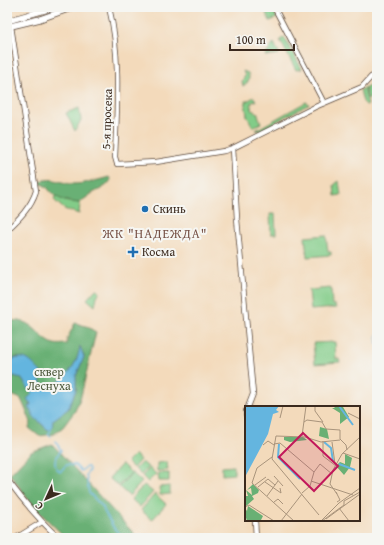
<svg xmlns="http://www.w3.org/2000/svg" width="384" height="545" font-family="'Gentium Book Plus',serif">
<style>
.green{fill:#82cc88;stroke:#5e7b53}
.forest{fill:#69b074;stroke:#526d49}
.water{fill:#64b5df;stroke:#50707e}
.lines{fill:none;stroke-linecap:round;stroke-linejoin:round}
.stream{stroke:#64b5df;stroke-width:1.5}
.minor-casing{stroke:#574436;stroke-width:6}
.major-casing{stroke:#574436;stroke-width:7}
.minor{stroke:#fff;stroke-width:4.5}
.major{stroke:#fff;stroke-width:5.5}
.poi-dot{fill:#1f6fb2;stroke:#f6f6f2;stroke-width:1.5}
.labels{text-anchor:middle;stroke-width:4;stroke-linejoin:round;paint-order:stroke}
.street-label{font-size:12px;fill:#3b2a1e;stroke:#f6f6f2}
.poi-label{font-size:12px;fill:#3b2a1e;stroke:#f6f6f2;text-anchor:start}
.park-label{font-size:12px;fill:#505b3e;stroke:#f6f6f2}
.neighbourhood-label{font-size:13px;letter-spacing:1px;fill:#785348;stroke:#f6f6f2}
.inset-river{fill:none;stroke:#64b5df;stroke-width:2}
.inset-road{fill:none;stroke:#a9947c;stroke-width:1}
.view{fill:#c2185b;fill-opacity:0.15;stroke:#c2185b;stroke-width:2}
.inset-edge{fill:none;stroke:#3b2a1e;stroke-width:2}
</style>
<rect width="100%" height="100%" fill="#f6f6f2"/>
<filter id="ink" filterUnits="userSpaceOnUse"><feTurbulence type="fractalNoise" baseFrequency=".025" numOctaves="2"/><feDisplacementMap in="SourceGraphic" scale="8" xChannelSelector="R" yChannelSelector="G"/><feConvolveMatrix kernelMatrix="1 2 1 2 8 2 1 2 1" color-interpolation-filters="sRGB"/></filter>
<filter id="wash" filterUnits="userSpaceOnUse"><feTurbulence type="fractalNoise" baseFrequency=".012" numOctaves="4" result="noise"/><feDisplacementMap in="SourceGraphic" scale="16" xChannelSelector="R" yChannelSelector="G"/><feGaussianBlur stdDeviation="0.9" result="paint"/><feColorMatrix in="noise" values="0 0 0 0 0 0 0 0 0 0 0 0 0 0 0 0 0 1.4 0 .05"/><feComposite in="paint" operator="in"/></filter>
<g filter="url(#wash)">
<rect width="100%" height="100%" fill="#f3dabb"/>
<!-- green -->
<g class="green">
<path d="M263,7H271L277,18L270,21Z"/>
<path d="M284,37L302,69L296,70L280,40Z"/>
<path d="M274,43L279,54L265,56Z"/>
<path d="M243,71L248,73C250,79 249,82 243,86L242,81L245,76Z"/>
<path d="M372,85L375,97L368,99L365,88Z"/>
<path d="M364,88L368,105H366L363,102L360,90Z"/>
<path d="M254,97L256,101L252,102L251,110L257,112L261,123L253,127L247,116L245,102Z"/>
<path d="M306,102L309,104L259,131L256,130Z"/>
<path d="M79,108L81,120L75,131L66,113Z"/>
<path d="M339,181L341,195L335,196L334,185Z"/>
<path d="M55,196L68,202L80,203L79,214L64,209L54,200Z"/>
<path d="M270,214H275L276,234H271Z"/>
<path d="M326,235L328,252H331V255L307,257L305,237Z"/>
<path d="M331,288L332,305H335L336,308L311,310L309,290Z"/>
<path d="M96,289L100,292L97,296L95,306L87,299Z"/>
<path d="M335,342L336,359H339L340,362L315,364L313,343Z"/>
<path d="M135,454L140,460L133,468L127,462Z"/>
<path d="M142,462L148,467L141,475L135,469Z"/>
<path d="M167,462L168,470L157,471V463Z"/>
<path d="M122,464L131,473L118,486L109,478Z"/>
<path d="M234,466V474L222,475V467Z"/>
<path d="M150,468L156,474L148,482L142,476Z"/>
<path d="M132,473L142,482L129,496L119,487Z"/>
<path d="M158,473H169V481H159Z"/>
<path d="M144,485L153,492L140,507L131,499Z"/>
<path d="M170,486V494L160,495L159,487Z"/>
<path d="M155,494L166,504L152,520L141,510Z"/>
</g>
<!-- forest -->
<g class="forest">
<path d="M109,177L111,180C104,190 98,189 90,195C86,198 83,200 79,203C71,202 61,201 54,195C48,190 48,186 39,183C50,175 60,183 72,184C85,184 98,180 109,177Z"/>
<path d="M7,321C34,317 36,337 54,344C58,345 63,344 67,344V339L75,323L86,326L96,332L81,396L75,411L63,427L54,434L39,436L29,428L31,422L21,399L7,393V374L21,378L28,388L33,393L32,404L34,417L48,430L52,420L68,409L76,390V376L84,357L80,347C78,364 66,379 50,387L41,384L40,377L18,357L7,361Z"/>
<path d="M52,444L138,538H66L32,505L10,474L31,452Z"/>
</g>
<!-- water -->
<path class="water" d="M80,346L84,357L76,376V390L68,409L53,420L52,429L48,430L34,417L29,407L31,404L27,399L33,393L28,388L21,378L7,374V361C26,354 28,359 41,372L40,377L41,384L50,387C66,379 78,364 80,346Z"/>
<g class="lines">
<!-- stream -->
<g class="stream">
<path d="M377,335L376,337L377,344"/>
<path d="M377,368V379"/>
<path d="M51,428L50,432L48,434L51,436"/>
<path d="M55,441L61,450C56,458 51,464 60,472L66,465H75L81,471L86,467H88L89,470L86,475L89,493L103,507L104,511L114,528L124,538"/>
</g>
</g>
</g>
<g filter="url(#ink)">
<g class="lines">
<defs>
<g id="minor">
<path d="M109,7C121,56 117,107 115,157L117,164L156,162L224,151L233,148L315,107L362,87L371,77L377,74"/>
<path d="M274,7L324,103"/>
<path d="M233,148L237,219L253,394L248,407"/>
<path d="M7,230C19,219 31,207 36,191L11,26"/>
<path d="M246,411V415"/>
<path d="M7,479C23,501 39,520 59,538"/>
<path d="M255,520L256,538"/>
<path d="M16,538L42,522"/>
</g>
<g id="major">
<path d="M7,21L55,7"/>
<path d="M7,27L40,19L74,7"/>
</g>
</defs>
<!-- minor casing -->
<use href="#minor" class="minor-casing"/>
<!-- major casing -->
<use href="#major" class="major-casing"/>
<!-- minor -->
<use href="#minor" class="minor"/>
<!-- major -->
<use href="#major" class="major"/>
</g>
</g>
<!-- markers -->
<g class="poi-dot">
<circle cx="145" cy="209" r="4"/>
<path d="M131 246h4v4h4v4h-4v4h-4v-4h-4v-4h4z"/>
</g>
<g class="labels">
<!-- street labels -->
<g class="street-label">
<text transform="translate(107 119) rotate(-88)" y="4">5-я просека</text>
</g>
<!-- poi labels -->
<g class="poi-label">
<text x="153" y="213">Скинь</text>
<text x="142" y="256">Косма</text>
</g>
<!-- park labels -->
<g class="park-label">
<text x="49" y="376">сквер<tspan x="49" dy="14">Леснуха</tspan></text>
</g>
<!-- neighbourhood labels -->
<g class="neighbourhood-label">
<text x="155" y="238">ЖК "НАДЕЖДА"</text>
</g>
</g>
<!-- overview -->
<g transform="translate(245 406)">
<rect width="115" height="115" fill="#f3dabb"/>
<path d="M88,0L98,1L104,11L95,18V7L87,2H90ZM75,21L82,23L84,33L74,30ZM39,31H58L62,34L45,36L39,34ZM100,48L107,52L105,61L99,69L91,60L95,56L100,58ZM8,78L14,84L13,87L7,90L9,93L0,101V90H3L1,84L7,89L6,82L2,84ZM3,100L18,110L16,114L0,115L2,113L0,112V102L2,105Z" fill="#69b074"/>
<path d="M0,0H34L31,4L34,6L28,8L23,28L0,71Z" fill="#64b5df"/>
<path class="inset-river" d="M94,0L108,19M79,36L86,42L88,55M34,38L33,51L38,56M38,56L55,73M94,58L110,64"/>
<path class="inset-road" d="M70,0V5L78,16M103,7L115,13M35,12L38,0M59,16L62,14L77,16L81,23L95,24V33L101,39L102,44M57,30L61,0M78,35V50L91,60M87,36L90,58M29,38L35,37L69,66M18,39L23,35L29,39M98,47L115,53M27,51L12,62L7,77L49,115M29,70L38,80M66,75L108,89M20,76L36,87L35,82M10,79L21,71M13,81L23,73L30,79M91,86L95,94L92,96M57,87L65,80L69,66L75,58L87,68M92,88L85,78L88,64L97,48L115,31M22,90L33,75M29,96L33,93L38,98M0,101L4,99L29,115M94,102L104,115M74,109L27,53L31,30L60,31L76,36L95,34M81,113L115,88M36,115L57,88M76,115L94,97L115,82M77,115L99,99V95L115,86"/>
<path class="view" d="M58,27L93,60L69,85L34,51Z"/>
<rect width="115" height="115" class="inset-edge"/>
</g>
<!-- margin -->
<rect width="384" height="545" fill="none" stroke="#f6f6f2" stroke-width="24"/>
<!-- north arrow -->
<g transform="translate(46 499) rotate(226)" stroke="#f6f6f2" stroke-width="3" paint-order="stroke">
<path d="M0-3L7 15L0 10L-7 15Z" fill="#3b2a1e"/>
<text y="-6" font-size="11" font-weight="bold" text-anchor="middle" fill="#3b2a1e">С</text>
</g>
<!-- scale -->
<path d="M230 44v6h64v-6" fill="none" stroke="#3b2a1e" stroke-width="2"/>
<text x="236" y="44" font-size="12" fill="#3b2a1e" stroke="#f6f6f2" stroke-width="3" paint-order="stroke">100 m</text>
</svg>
